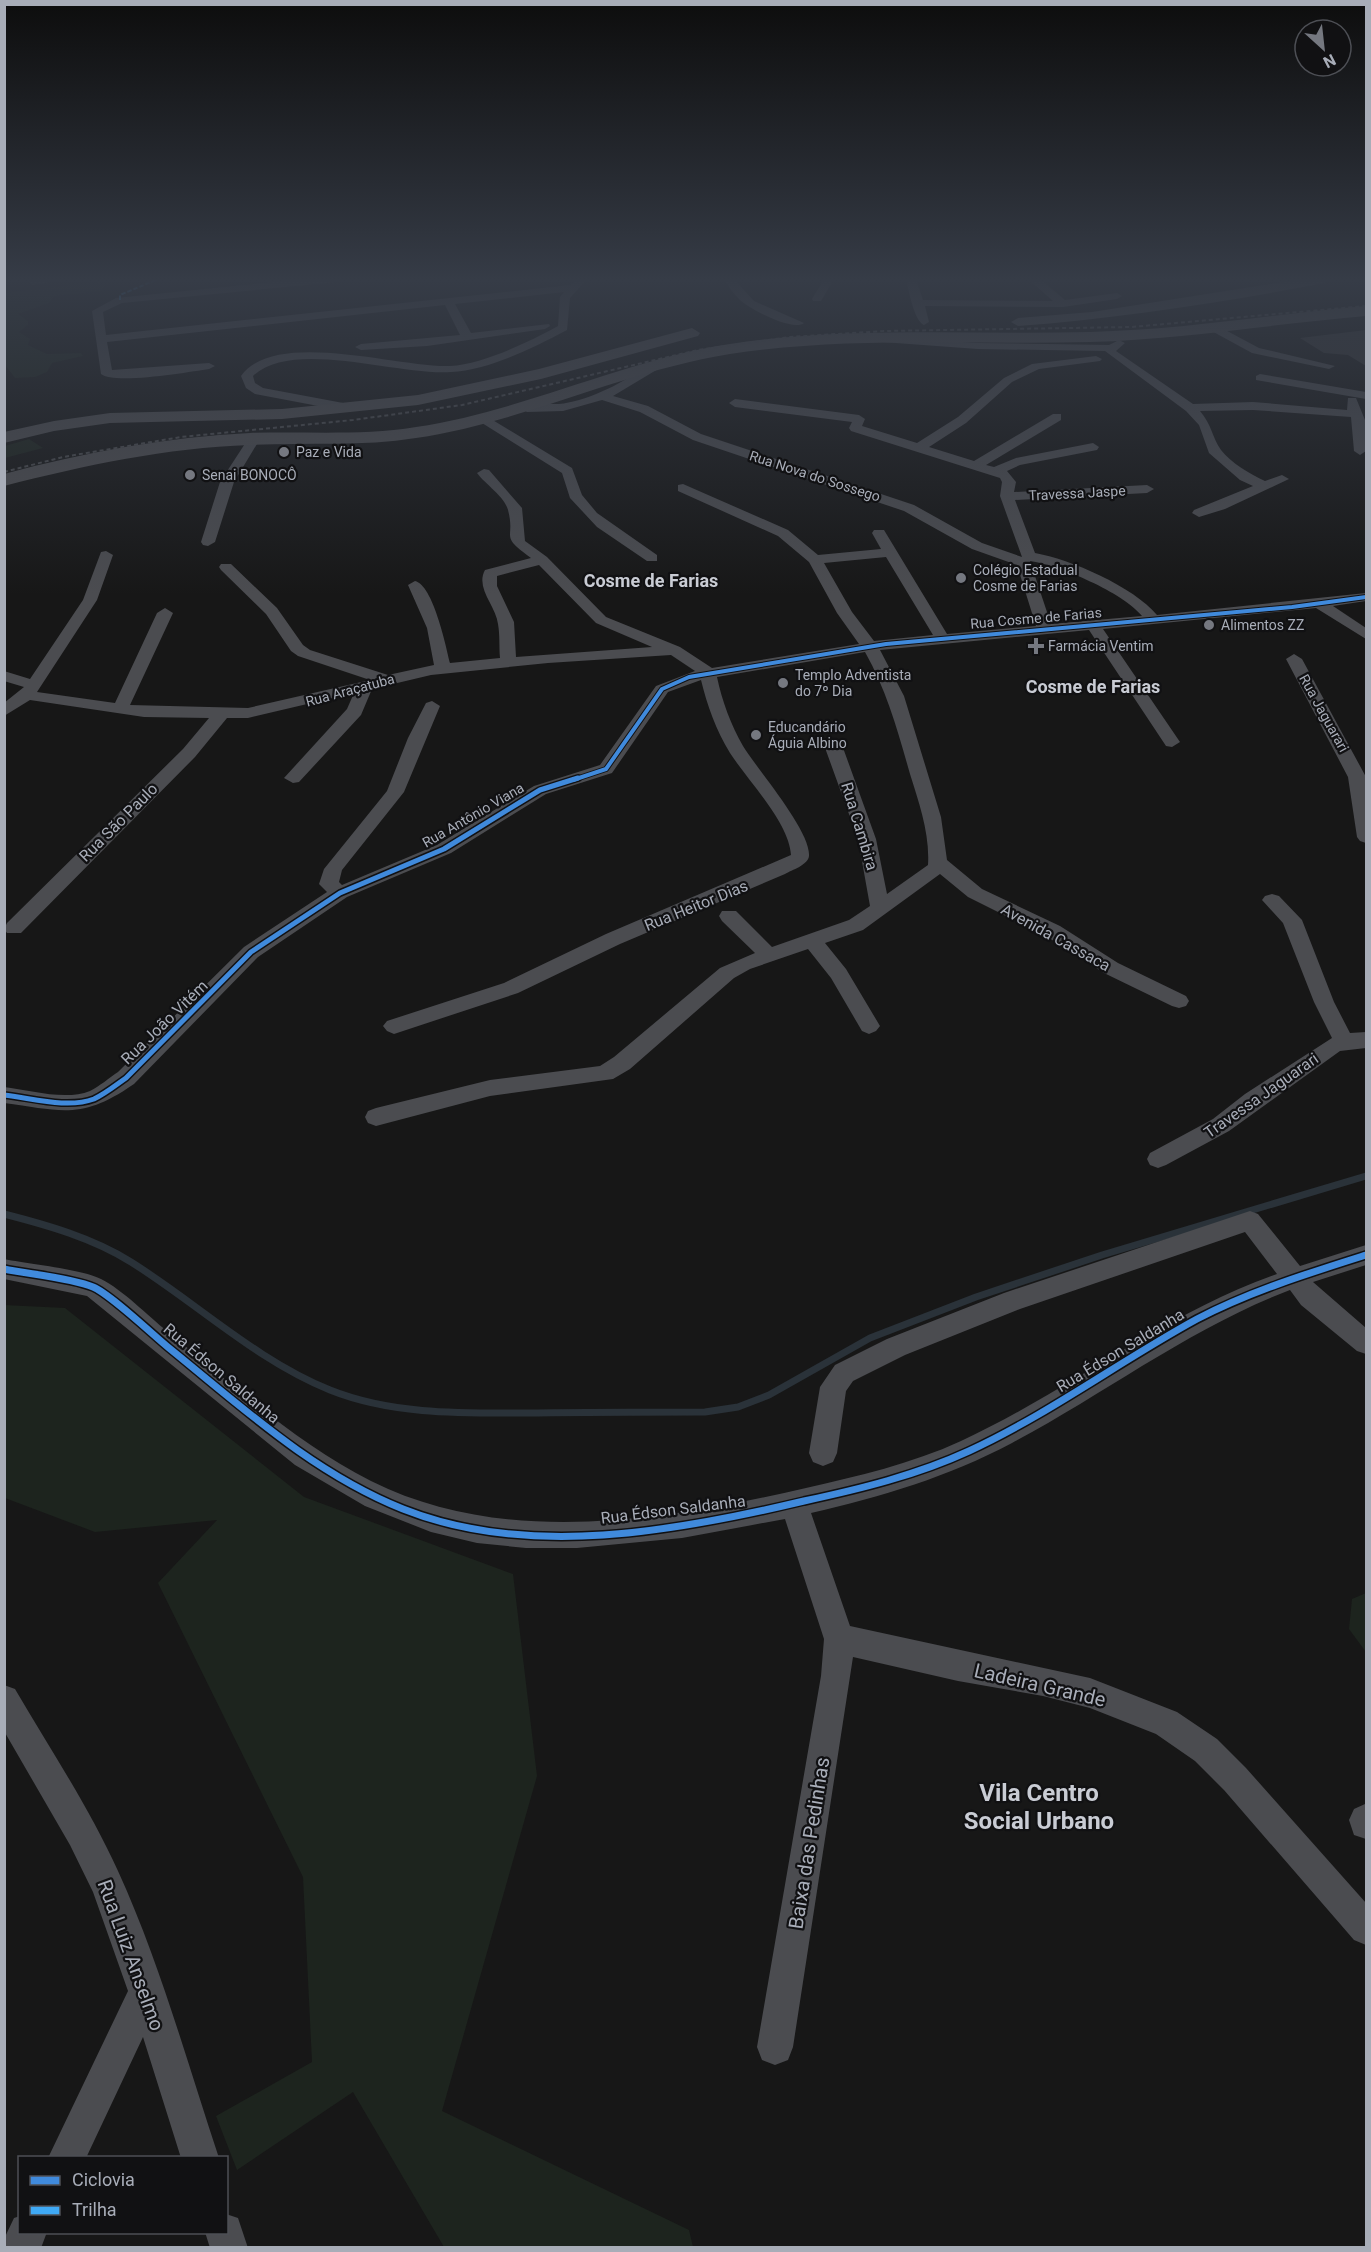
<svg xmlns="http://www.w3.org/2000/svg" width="1371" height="2252" font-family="Roboto,sans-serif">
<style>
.green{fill:#1d241e}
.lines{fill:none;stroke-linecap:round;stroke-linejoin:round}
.stream{stroke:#2a3239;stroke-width:7}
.building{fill:#353536}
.minor{fill:#4b4c50;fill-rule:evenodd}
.major{fill:#4d4f52;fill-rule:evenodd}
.highway{fill:#4e4e51;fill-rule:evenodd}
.rail{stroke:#4b4c4f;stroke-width:2;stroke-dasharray:4 3;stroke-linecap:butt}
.quiet{stroke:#3fa9f5;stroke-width:2;stroke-dasharray:4.5 2;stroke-linecap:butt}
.cycleway-far2-casing{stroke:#111113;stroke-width:6}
.cycleway-far1-casing{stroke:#111113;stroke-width:8}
.cycleway-casing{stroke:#111113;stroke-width:10}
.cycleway-far2{stroke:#408adc;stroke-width:4}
.cycleway-far1{stroke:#408adc;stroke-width:5}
.cycleway{stroke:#408adc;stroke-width:7}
.poi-dot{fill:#757880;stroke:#111113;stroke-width:2}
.labels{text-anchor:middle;stroke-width:4.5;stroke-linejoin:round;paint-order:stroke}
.far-poi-label{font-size:14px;fill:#a8adb8;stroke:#111113;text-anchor:start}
.far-street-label{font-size:14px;fill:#a8adb8;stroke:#111113}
.street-label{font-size:16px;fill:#a8adb8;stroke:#111113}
.far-district-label{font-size:18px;font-weight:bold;fill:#c9ccd4;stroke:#111113}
.near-street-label{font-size:20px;fill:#a8adb8;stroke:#111113}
.near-quarter-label{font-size:24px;font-weight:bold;fill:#c9ccd4;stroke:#111113}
</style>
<rect width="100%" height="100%" fill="#171717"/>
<!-- green -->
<g class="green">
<path d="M106,281L102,291L54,296L49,303L18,314L28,321V325L19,332L30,339L28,345L47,354L81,353L83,356L52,363L47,372L35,377L15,378L5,365V293Z"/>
<path d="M29,439L43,448L5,458V446Z"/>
<path d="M4,1305L65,1308L304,1497L513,1574L537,1776L442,2111L689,2230L693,2247H444L353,2092L237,2170L216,2116L312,2062L303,1877L158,1583L217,1520L95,1532L5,1498Z"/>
<path d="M1366,1593V1652L1349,1629L1352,1599Z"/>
</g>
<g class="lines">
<!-- stream -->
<path class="stream" d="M4,1214C47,1225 93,1238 131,1262C198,1304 256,1360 330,1390C395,1416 468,1413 537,1413C593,1412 649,1412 705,1412L738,1407L769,1395L870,1338L976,1297L1102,1255L1366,1176"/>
</g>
<!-- building -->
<path class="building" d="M1366,330V366L1348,355L1324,353L1300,338Z"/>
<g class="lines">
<!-- minor -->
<g class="minor">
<path d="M32,279H68L33,285L28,282Z"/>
<path d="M302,279H342L337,282L122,303L103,312L106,335L570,285L576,279H587L570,298L567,330C533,348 489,370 451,372C399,376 292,338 253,376L255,383L263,388L354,405L356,408L350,412L255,394L246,388L241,376C275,328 399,368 450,366C483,364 529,342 558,326L560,297L564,292L455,304L471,333L549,324L550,326L545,329L427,346L361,350L355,347L361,344L460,335L445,305L107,342L112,370L209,363L215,366L209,369C189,372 114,385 101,374L92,311L116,298Z"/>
<path d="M724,279H734L754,301L804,323C793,332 749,309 739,299C733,293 728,286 724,279Z"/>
<path d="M824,279H834L821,301H813L812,299Z"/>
<path d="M906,279H916L923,300L1053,301L1028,279H1040L1065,300L1117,293L1122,296L1117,299L1063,307L925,306L929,322L924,325C914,321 909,291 906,279Z"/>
<path d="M1208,325H1216L1259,348L1335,366L1329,369L1252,353L1208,329Z"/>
<path d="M886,337L978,343L1109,345L1119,340L1125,343L1116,351L1193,404L1253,402L1347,410L1348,398H1356L1365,420L1366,451L1360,455L1354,451L1351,417L1253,410L1200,411C1212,425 1212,437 1221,450C1231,463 1250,474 1265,481L1282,475L1289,479L1225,509L1199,517L1192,513L1194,510L1253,486L1240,480L1209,453L1199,425L1186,411L1105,351L978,349L882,342L880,340Z"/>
<path d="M1096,356L1102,359L1100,361L1039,369L1012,382L966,423L929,447L974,461L1053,414H1061V420L986,465L994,467L1016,458L1093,443L1099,447L1097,450L1020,465L1007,471L1016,482L1014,492L1147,485L1154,489L1147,493L1015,500L1035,553C1070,559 1134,587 1157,615L1366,593V601L1333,606L1366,628V639L1316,608L1103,629L1180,742L1172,747L1166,746L1089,630L880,650L904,696L941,817L947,860L982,889L1060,926L1118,963L1186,996L1189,1001L1186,1006L1179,1008L1172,1006L1104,973L1046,936L968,897L940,874L863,930L825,943L846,969L880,1026L876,1031L869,1034L862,1031L831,978L808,949L750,969L734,978L630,1069L613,1079L490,1096L376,1126L368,1123L365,1117L368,1111L376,1108L490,1080L600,1066L614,1057L720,968L755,953L722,921L719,916L722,911H736L772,947L849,920L870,906L858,839L824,745L827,741H839L842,745L876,839L887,894L928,865C930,834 919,803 910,774C898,732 887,691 865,652L717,677C722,701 731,725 743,746C757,769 811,831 809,856C808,865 792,870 785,874L620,944L518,993L394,1034L387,1031L383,1026L387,1021L504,983L606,934L791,855C789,822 748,781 730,753C716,730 707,705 701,680L668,692L612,773L546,794L451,853L347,897L258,957L134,1084C82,1120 63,1111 4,1103V1087C30,1090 65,1101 90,1091C100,1086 109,1078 118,1072L244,947L327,892L319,884L324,869L387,791L408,738L426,703L432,701L440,706L404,792L342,870L339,882L342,885L437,845L534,786L600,765L656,686L695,671L671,655L548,663L431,675L372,689L361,715L299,782L293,783L284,778L347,709L354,693L248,718H227L195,757L21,933H7L4,929L7,923L183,749L209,718L144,717L30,700L4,716V703L24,687L4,681V671L30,679L83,600L101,552L106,551L113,555L97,600L37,692L115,703L157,613L165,608L173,613L130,705L248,708L370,680L298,656L291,651L266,614L221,570L219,567L221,564H231L277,608L303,645L310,650L388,675L434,665L427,628L408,585L415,581C433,585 446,646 450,663L500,658C499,647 500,635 498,624C496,606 475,588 485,570L531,558C498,534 516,540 508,510C505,497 485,484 477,473L484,469L489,470L522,508L525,541L547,557L606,617L680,647L712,668L859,644L837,613L809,562L778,536L678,491V485L683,484L788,530L818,555L881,549L872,533L874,530H884L947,634L1036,626L1017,565L972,549L904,511L693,440L640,412L602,400L563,411L527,412L521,408C530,400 554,406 566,403C599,397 627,379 655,362H663V366L613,396L648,406L701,434L914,505L982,543L1022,557L1000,496L1002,482L1000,478L851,431L849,428L852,422L735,407L729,403L735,399L859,415L865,419L862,426L917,443L958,417L1004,378L1032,364ZM886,557L933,635L874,641L852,612L824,563ZM1030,561C1059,565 1124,593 1142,616L1051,624ZM539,565L596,623L652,647L516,657L514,622L497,586V576Z"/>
<path d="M1260,374L1366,392V399L1256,380V376Z"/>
<path d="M486,416L572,468L582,495L597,513L657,555V561H647L597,527L570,498L562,473L482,423V417Z"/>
<path d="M254,435L260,439L234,482L215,542L208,546L203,545L201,542L220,482L250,436Z"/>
<path d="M1294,654L1302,659L1366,777V843L1360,841L1357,837L1348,777L1286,659Z"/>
<path d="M1272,894L1279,896L1302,920L1334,1002L1350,1033L1366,1032V1048L1340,1051L1229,1131L1166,1165L1158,1168L1150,1165L1147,1159L1150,1153L1213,1119L1245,1094L1332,1038L1314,1002L1283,923L1262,900L1265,896Z"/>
<path d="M1250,1211L1258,1214L1300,1266L1366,1245V1265L1313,1282L1366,1328V1354L1357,1351L1301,1305L1290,1290C1190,1328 1106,1393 1012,1443C948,1477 881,1497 811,1513L850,1626L1090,1678L1177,1712L1217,1739L1246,1768L1366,1903V1945L1354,1940L1224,1790L1195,1761L1156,1734L1090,1708L1043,1696L958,1681L853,1657L793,2047L788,2060L775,2065L762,2060L757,2047L821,1676L824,1639L785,1519L682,1538L577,1548H526L477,1543L431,1532L365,1506L295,1465L87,1296L4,1279V1259C28,1264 81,1269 101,1279C123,1290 148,1316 167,1331C232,1384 296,1443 371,1481C505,1548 666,1520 806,1488C858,1476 911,1464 961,1441C1069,1391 1163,1314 1277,1274L1245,1232L1020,1309L905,1355L853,1381L846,1391L837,1453L833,1462L823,1466L813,1462L809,1453L820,1387L835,1365L887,1339L1004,1293Z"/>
<path d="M4,1685L15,1689C50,1749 89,1807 118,1871C160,1963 187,2062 219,2158H181L143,2037L86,2158H48L128,1991L93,1892L70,1845L4,1731Z"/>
<path d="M1365,1804H1366V1839L1354,1835L1349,1820L1354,1809Z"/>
<path d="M226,2214L238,2218L248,2248H210L205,2232H226Z"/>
<path d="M20,2216V2232H47L41,2248H4V2239L14,2218Z"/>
</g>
<!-- major -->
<path class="major" d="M1303,279H1331L1325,283C1224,302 1121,318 1018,326L1011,322L1018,318L1092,312Z"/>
<!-- highway -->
<g class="highway">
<path d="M1366,306V316C1274,324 1183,339 1090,342C970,345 849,336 730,354C623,371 524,422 416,438C361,447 305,442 250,445C166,448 86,465 4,486V474C85,452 167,437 250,433C305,431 361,436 416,427C524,411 623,360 730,344C849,326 971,335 1090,332C1183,330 1274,314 1366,306Z"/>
<path d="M692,328L700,333L698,336L541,379L418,405L282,419L110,423L54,431L4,443V432L54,421L110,413L282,409L418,395L539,369Z"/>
</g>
<!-- rail -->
<path class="rail" d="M4,472L63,457L181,437L353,420L462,405L698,350L790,337L884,331L1131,327L1366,306"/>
<!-- quiet -->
<path class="quiet" d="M120,300V295L158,279"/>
<defs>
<path id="cycleway-far2" d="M573,780L606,769L662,689L689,677L886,644L1292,607L1366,597"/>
<path id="cycleway-far1" d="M4,1095C32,1098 67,1109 94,1099C105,1094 116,1085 126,1078L251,952L340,893L444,849L540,790L578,778"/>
<path id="cycleway" d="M4,1269C28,1274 72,1278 93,1287C110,1294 152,1334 169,1348C243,1408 313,1473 403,1509C528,1559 678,1531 804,1501C860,1489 917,1475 969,1451C1049,1414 1120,1361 1197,1319C1251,1291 1309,1273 1366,1255"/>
</defs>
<!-- cycleway-far2 casing -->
<use href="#cycleway-far2" class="cycleway-far2-casing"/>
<!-- cycleway-far1 casing -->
<use href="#cycleway-far1" class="cycleway-far1-casing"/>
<!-- cycleway casing -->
<use href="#cycleway" class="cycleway-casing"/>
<!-- cycleway-far2 -->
<use href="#cycleway-far2" class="cycleway-far2"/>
<!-- cycleway-far1 -->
<use href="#cycleway-far1" class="cycleway-far1"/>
<!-- cycleway -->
<use href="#cycleway" class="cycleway"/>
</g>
<!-- sky -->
<linearGradient id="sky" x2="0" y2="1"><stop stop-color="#0d0d0d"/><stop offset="0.47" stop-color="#363c47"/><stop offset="1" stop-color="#363c47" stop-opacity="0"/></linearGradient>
<rect width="1371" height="595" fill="url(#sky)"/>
<!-- markers -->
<g class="poi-dot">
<circle cx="284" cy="452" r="6"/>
<circle cx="190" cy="475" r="6"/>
<circle cx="961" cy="578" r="6"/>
<circle cx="1209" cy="625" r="6"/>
<path d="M1033 637h6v6h6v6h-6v6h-6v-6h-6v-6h6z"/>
<circle cx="783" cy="683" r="6"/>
<circle cx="756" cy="735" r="6"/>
</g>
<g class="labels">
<!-- far-poi labels -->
<g class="far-poi-label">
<text x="296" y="457">Paz e Vida</text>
<text x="202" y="480">Senai BONOCÔ</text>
<text x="973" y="575">Colégio Estadual<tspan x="973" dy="16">Cosme de Farias</tspan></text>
<text x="1221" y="630">Alimentos ZZ</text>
<text x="1048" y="651">Farmácia Ventim</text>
<text x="795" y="680">Templo Adventista<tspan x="795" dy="16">do 7º Dia</tspan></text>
<text x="768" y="732">Educandário<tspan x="768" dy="16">Águia Albino</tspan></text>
</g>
<!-- far-street labels -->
<g class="far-street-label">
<text transform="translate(815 476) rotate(18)" y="5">Rua Nova do Sossego</text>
<text transform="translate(1077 493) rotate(-3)" y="5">Travessa Jaspe</text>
<text transform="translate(1036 618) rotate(-5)" y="5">Rua Cosme de Farias</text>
<text transform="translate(350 690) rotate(-15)" y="5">Rua Araçatuba</text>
<text transform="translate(1324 713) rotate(61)" y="5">Rua Jaguarari</text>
<text transform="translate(473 815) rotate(-30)" y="5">Rua Antônio Viana</text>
</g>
<!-- street labels -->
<g class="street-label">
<text transform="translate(118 822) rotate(-45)" y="6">Rua São Paulo</text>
<text transform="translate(860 826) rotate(73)" y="6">Rua Cambira</text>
<text transform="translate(696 905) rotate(-22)" y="6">Rua Heitor Dias</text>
<text transform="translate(1056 937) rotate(29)" y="6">Avenida Cassaca</text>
<text transform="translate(164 1022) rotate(-44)" y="6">Rua João Vitém</text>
<text transform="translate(1261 1095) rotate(-35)" y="6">Travessa Jaguarari</text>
<text transform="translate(1120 1350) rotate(-31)" y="6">Rua Édson Saldanha</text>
<text transform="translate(222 1373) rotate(40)" y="6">Rua Édson Saldanha</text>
<text transform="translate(673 1509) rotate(-7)" y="6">Rua Édson Saldanha</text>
</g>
<!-- far-district labels -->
<g class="far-district-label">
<text x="651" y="587">Cosme de Farias</text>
<text x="1093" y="693">Cosme de Farias</text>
</g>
<!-- near-street labels -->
<g class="near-street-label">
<text transform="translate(1040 1685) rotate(13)" y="7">Ladeira Grande</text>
<text transform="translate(809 1843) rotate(-81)" y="7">Baixa das Pedinhas</text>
<text transform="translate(131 1955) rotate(70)" y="7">Rua Luiz Anselmo</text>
</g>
<!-- near-quarter labels -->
<g class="near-quarter-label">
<text x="1039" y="1801">Vila Centro<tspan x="1039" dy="28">Social Urbano</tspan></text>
</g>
</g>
<!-- border -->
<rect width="1371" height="2252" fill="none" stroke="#a8adb8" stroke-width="12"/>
<!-- legend -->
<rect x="18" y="2156" width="210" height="78" fill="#111113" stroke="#4d4f55" stroke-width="1.5"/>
<rect x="30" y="2176" width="30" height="9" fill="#408adc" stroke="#4d4f55" stroke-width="1.5"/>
<text x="72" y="2186" font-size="18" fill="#a8adb8">Ciclovia</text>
<rect x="30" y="2206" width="30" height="9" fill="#3fa9f5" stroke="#4d4f55" stroke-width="1.5"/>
<text x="72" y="2216" font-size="18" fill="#a8adb8">Trilha</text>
<!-- north arrow -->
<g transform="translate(1323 48) rotate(153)"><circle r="28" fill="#111113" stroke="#4d4f55" stroke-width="1.5"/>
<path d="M0-4.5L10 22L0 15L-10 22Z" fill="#757880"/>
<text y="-9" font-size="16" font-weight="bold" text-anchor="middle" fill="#a8adb8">N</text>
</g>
</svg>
